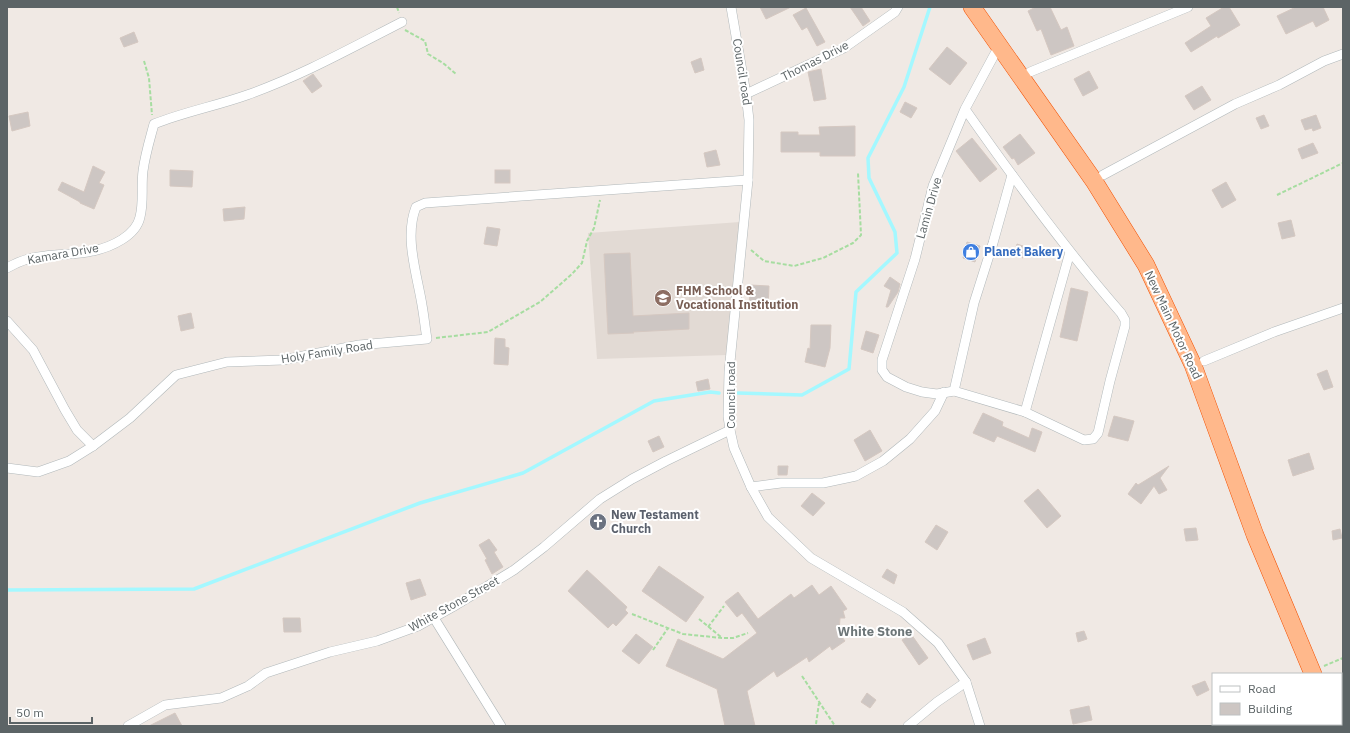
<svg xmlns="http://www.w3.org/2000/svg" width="1350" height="733" font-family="'IBM Plex Sans',sans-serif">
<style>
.education{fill:#e2dad4}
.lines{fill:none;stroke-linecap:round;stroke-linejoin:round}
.stream{stroke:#a4f8ff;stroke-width:3.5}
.building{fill:#cdc6c3;stroke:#d5c8c1}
.street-casing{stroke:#b1b8ba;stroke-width:10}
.highway-casing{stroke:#f35000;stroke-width:18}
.path{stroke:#a6dda0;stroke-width:2;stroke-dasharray:4 2;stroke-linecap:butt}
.street{stroke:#fff;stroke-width:9}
.highway{stroke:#ffb88b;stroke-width:17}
.labels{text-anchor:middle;stroke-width:4;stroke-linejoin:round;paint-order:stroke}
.street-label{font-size:12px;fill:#5c6466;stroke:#fff}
.shop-label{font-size:12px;font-weight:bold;fill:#366cbe;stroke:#fff;text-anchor:start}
.education-label{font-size:12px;font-weight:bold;fill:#785e54;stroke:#fff;text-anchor:start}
.worship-label{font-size:12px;font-weight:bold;fill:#5b616d;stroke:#fff;text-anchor:start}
.neighbourhood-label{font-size:13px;font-weight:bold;fill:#6d7678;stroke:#fff}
</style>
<rect width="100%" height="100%" fill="#f0e9e4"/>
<!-- education -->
<path class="education" d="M740,222L727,355L597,359L588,233Z"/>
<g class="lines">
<!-- stream -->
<g class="stream">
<path d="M738,393L802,395L849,369L856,292L897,253L895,232L869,178L868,158L904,87L930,7"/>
<path d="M7,590L194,589L420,503L523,473L654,401L710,392L719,393"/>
</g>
</g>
<!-- building -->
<g class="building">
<path d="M760,7H791L766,19Z"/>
<path d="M850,7H861L870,21L863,26Z"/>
<path d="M1036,7H1050L1061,30L1067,27L1074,46L1051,55L1041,29L1037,31L1028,11Z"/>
<path d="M1224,7H1229L1240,25L1218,38L1217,36L1191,52L1185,43L1211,26L1206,18Z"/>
<path d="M1296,7H1323L1329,20L1316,27L1313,21L1286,34L1277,16Z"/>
<path d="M806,8L825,42L817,46L807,27L802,30L793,15Z"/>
<path d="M134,32L138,42L124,47L120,38Z"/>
<path d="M947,47L967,63L950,85L929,69Z"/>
<path d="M701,58L704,70L695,73L691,62Z"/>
<path d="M821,69L826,99L814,101L808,72Z"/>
<path d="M1089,71L1098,88L1083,96L1074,79Z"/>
<path d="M313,74L322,86L312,93L303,81Z"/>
<path d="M1202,86L1211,100L1194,110L1185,96Z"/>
<path d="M905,102L917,108L911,118L900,112Z"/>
<path d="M28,112L30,126L12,131L9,116Z"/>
<path d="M1264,115L1269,126L1261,129L1256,118Z"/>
<path d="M1316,115L1321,128L1313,131L1312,128L1305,130L1301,120Z"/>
<path d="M855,126V156H820V152H781V132H798V135H820L819,127Z"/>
<path d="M1020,134L1035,153L1018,165L1014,158L1012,159L1003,147Z"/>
<path d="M972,138L997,169L980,182L956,151Z"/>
<path d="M1313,143L1318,153L1302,159L1298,149Z"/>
<path d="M716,150L720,165L707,167L704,153Z"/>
<path d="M93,166L105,172L99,183L104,185L94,209L80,203V202L58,190L62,182L84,192Z"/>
<path d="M170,170L193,171L192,187L170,186Z"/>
<rect x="495" y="170" width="15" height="13"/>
<path d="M1226,182L1236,200L1222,208L1212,190Z"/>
<path d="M245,207L244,219L224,221L223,209Z"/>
<path d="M1291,220L1295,236L1282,239L1278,223Z"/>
<path d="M487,227L500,229L497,246L484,244Z"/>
<path d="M967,242L980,246L975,262L963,258Z"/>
<path d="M1017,244L1026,247L1023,258L1014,255Z"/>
<path d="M630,253L633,316L689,313V329L633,332L634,333L608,334L604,254Z"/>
<path d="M890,277L900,284L898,292L888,307H886L891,290L884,286Z"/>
<path d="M750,285L769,286L768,309H749Z"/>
<path d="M1071,288L1088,292L1077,341L1060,337Z"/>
<path d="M191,313L194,328L181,331L178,316Z"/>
<path d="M811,325H831L830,348L825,367L805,362L808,348L810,349Z"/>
<path d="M866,331L879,335L873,353L861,349Z"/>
<path d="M495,338L505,339V347L509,348L508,365L494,364Z"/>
<path d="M1327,370L1333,387L1324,390L1317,374Z"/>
<path d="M708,379L710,389L698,391L696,382Z"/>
<path d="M983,413L1003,422L1002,426L1029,438L1032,428L1042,432L1035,452L997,436L994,442L973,433Z"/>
<path d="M1114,416L1134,421L1128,441L1108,436Z"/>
<path d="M870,430L882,451L865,461L854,440Z"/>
<path d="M659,436L664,447L653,452L648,441Z"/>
<path d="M1309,453L1314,469L1293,476L1288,460Z"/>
<path d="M778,466H788L787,475H778Z"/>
<path d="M1169,466L1160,478L1167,490L1159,494L1154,486L1141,504L1128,494L1136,483L1138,485Z"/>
<path d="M1038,489L1061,516L1047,528L1024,501Z"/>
<path d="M812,493L825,503L813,516L801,506Z"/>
<path d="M936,525L948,532L937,550L925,542Z"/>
<path d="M1196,528L1198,540L1186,541L1184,529Z"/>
<path d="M1340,529L1342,538L1333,540L1332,531Z"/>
<path d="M489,539L497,550L494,552L503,567L492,574L485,560L487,559L479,545Z"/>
<path d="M659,566L704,597L686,622L642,591Z"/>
<path d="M887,569L897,575L894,584L882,577Z"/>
<path d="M587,570L627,607L625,610L628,613L616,626L613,623L608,628L568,591Z"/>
<path d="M420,579L426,595L411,600L406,583Z"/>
<path d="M812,585L819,595L831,586L847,609L843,611L845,618H840L839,633L845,641L832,650L830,646L809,662L807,657L777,677L774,671L747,691L755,726H725L717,689L666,666L678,639L723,659L757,633L742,613L737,617L725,602L738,592L758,619L791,594L794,598Z"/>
<path d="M283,618H300L301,632H284Z"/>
<path d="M1084,631L1087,639L1078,642L1076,633Z"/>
<path d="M636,634L653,647L639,664L622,651Z"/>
<path d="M911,634L928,658L919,665L902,640Z"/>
<path d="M985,638L991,653L973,660L967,645Z"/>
<path d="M1205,681L1209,690L1197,696L1192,686Z"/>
<path d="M867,693L876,700L870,708L861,702Z"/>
<path d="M1089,706L1092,720L1073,724L1070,710Z"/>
<path d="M175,713L182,726H149Z"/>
</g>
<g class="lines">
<defs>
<g id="street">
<path d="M731,7L746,94L749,120L748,180L729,372L728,416L730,430L734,448L751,487L768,517L811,558L903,612L938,643L966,682L980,726"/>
<path d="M1030,72L1188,7"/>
<path d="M746,94L844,48L895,12L898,7"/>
<path d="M965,109C1014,179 1065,249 1121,313L1125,320V326L1110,381L1098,433L1093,439L1084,440L1025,412L954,391L937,394L922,392L906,387L887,377L882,370V360L915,259L933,186L965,109L999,46"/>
<path d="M1103,175L1235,104L1279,85L1324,61L1343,54"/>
<path d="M7,268C19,261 31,257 45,256C61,254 77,255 93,251C111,247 136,236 140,217C144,202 141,186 143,171C145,155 150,139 154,124C184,112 216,106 247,95C301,76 351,48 402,22"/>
<path d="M7,321L33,350L65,410L77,430L93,446"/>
<path d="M1204,361L1274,332L1343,308"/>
<path d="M954,391L974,303L993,243L1012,175"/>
<path d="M1025,412L1070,252"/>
<path d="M7,468L38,472L69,461L93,446L130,418L176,375L227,362L283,360L359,345L427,339C425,327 424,316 422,305C417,274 404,237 416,207L425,203L748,180"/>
<path d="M751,487L781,483H823L856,476L883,461L910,439L935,411L944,392"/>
<path d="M434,618L501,726"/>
<path d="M128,726L165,705L221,698L248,686L266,673L330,652L377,641L418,626L456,605L514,570L544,547L600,499L632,479L666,461L730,430"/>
<path d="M908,726L937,702L966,682"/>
</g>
<g id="highway">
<path d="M972,7L1094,181L1146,265L1193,365L1255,535L1313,674"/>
<path d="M1341,702L1343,706"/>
<path d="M1340,724L1341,726"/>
</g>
</defs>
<!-- street casing -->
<use href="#street" class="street-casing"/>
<!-- highway casing -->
<use href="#highway" class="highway-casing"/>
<!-- path -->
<g class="path">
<path d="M397,7L399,13"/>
<path d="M405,30L425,41L428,54L443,63L456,74"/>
<path d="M144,61L149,78L152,115"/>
<path d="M1277,195L1343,163"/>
<path d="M751,250L764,261L794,266L823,258L853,243L861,235L858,173"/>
<path d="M436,338L488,332L540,302L572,274L582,263L587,241L594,228L600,200"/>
<path d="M632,614L683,634L722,638H733L748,633"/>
<path d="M699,619L721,637"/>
<path d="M708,627L724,606"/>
<path d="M653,650L668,628"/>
<path d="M1324,666L1343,658"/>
<path d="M802,676L835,726"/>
<path d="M816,724L819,703"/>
</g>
<!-- street -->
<use href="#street" class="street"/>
<!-- highway -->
<use href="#highway" class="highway"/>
</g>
<!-- icons -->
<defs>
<symbol id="shop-disc" viewBox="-11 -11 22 22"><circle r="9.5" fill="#3f7fe0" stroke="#fff"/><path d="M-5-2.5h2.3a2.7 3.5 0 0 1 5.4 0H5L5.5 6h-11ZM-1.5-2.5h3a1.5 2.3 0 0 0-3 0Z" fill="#fff"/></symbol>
<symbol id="school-disc" viewBox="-11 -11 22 22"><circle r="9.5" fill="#8d6e63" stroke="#fff"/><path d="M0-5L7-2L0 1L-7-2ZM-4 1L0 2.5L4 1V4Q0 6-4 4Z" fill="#fff"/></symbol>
<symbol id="church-disc" viewBox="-11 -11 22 22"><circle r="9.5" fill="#6b7280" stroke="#fff"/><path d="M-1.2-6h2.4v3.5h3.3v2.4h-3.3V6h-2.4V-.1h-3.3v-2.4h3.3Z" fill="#fff"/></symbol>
</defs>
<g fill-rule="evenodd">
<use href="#shop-disc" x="961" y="242" width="20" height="20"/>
<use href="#school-disc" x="653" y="288" width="20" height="20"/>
<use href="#church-disc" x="588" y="512" width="20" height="20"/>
</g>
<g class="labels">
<!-- street labels -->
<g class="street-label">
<text transform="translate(815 61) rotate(-27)" y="4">Thomas Drive</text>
<text transform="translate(742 72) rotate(81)" y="4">Council road</text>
<text transform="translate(929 208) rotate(-74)" y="4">Lamin Drive</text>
<text transform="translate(63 254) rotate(-10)" y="4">Kamara Drive</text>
<text transform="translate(1173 325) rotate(65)" y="4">New Main Motor Road</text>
<text transform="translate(327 352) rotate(-9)" y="4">Holy Family Road</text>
<text transform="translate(731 395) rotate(-90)" y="4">Council road</text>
<text transform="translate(454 604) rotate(-29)" y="4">White Stone Street</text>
</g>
<!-- shop labels -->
<g class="shop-label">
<text x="984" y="256">Planet Bakery</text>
</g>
<!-- education labels -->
<g class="education-label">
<text x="676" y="295">FHM School &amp;<tspan x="676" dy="14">Vocational Institution</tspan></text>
</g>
<!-- worship labels -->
<g class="worship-label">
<text x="611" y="519">New Testament<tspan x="611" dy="14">Church</tspan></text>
</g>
<!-- neighbourhood labels -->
<g class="neighbourhood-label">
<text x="875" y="636">White Stone</text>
</g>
</g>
<!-- border -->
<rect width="1350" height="733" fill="none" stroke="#5c6466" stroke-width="16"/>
<!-- legend -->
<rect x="1212" y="673" width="130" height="52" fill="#ffffff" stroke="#bec1c2"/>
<rect x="1220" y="686" width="20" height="6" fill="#ffffff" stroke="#bec1c2"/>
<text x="1248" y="693" font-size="12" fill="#5c6466">Road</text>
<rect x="1220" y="703" width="20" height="12" fill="#cdc6c3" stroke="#bec1c2"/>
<text x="1248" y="713" font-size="12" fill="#5c6466">Building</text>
<!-- scale -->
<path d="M10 717v6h82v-6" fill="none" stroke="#5c6466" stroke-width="2"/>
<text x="16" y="717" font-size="12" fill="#5c6466" stroke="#ffffff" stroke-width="3" paint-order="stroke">50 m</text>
</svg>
